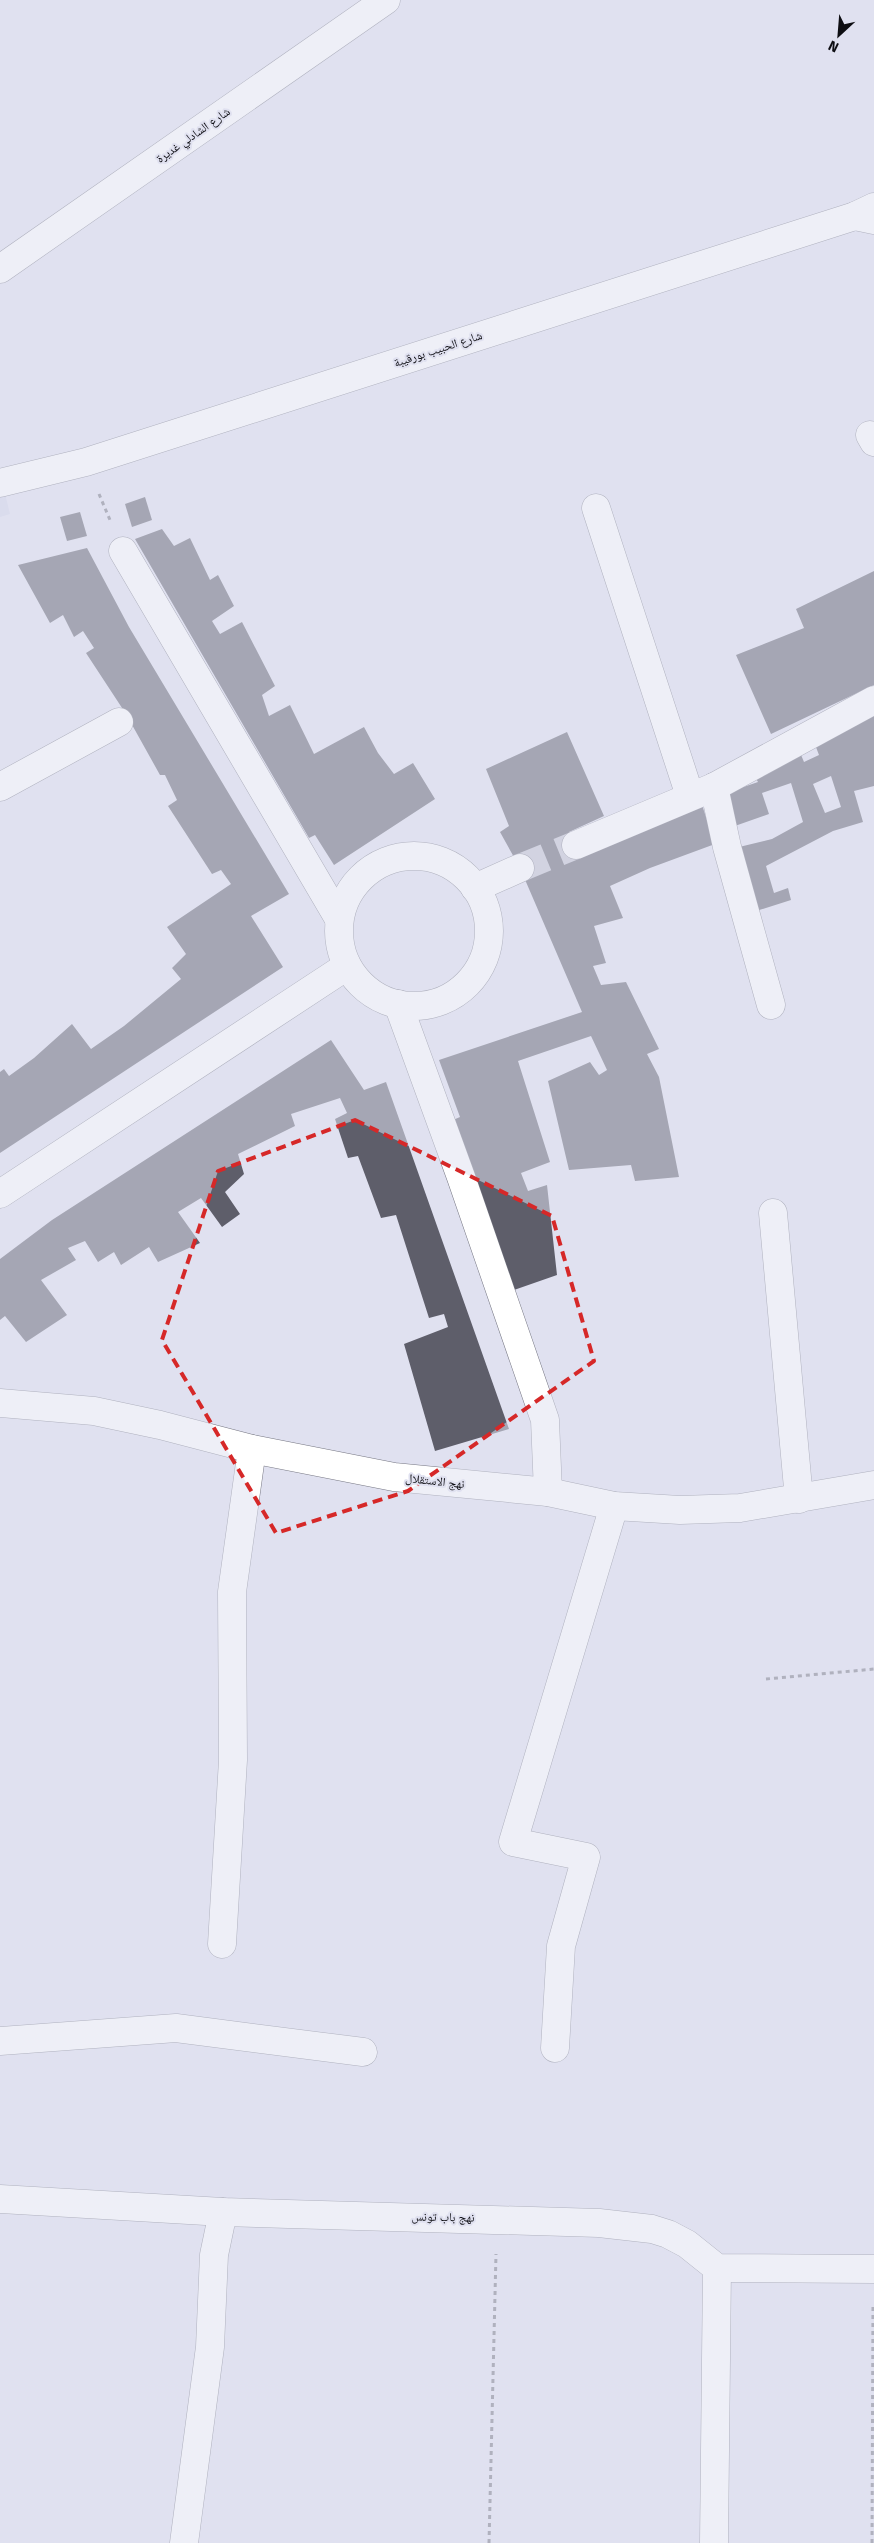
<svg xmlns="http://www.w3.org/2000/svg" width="874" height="2543" font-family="'Fira Sans','Noto Naskh Arabic',sans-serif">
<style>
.built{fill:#d2d4e9}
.building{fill:#5e5e6a;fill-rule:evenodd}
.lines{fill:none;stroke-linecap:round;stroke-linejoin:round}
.minor-tunnel{stroke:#c0c1cf;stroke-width:28;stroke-dasharray:28 14;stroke-linecap:butt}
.minor-casing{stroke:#767783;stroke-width:29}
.major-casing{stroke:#767783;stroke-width:29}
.path{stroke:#757680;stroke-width:3;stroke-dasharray:4 4;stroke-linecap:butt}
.minor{stroke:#fff;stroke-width:28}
.major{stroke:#fff;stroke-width:28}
.marked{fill:none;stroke:#d62828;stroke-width:4;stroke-dasharray:10 6;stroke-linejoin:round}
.labels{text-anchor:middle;stroke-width:4;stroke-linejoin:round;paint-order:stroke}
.street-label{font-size:12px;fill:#0e0e13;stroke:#e0e1f0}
</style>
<rect width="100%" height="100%" fill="#e0e1f0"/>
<!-- built -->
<path class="built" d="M0,473L10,514L0,517Z"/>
<!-- building -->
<g class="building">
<path d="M145,497L152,520L132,527L125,504Z"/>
<path d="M80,512L87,536L67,541L60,517Z"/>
<path d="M162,529L174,546L190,538L210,580L218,575L234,606L212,621L220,634L242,622L275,686L262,695L269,716L290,705L314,754L364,727L378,753L394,774L413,763L435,799L334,865L315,835L309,838L135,539Z"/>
<path d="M87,548L129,627L289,894L251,916L283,967L0,1153V1072L4,1069L9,1076L34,1058L72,1024L91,1049L124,1026L181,979L172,968L186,954L167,927L231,884L221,870L212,874L168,806L177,800L165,775H160L126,714L86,653L94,648L83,631L74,637L63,615L50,623L18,565Z"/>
<path d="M874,571V685L771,734L736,655L804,628L796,609Z"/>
<path d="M874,712V786L854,791L863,822L833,831L766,866L774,893L788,888L791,900L753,912L735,848L772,839L803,822L791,783L762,793L769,814L732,827L720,795L758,782L754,775L799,750L804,762L819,755L814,742ZM831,776L841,807L825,813L813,784Z"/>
<path d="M567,732L604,816L569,832L582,856L701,802L715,844L650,868L610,886L623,918L594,926L606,963L593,966L601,985L626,982L659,1049L647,1054L659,1077L679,1177L635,1181L631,1165L569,1170L548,1081L590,1062L599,1075L607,1070L591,1036L518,1061L550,1162L521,1173L528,1191L547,1185L557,1275L514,1290L453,1120L460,1117L439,1060L582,1012L520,868L500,832L509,826L486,769Z"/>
<path d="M331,1040L364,1090L386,1082L509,1429L435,1451L404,1344L448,1327L444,1314L429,1318L396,1215L381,1218L358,1156L348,1158L335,1119L347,1113L340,1098L291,1114L295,1126L238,1154L244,1174L225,1192L240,1214L222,1227L201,1198L178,1212L200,1243L158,1262L149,1247L121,1265L114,1252L98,1262L85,1241L68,1248L76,1260L41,1280L67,1315L26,1342L5,1316L0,1320V1259L52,1220Z"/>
</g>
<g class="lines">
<!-- minor-tunnel -->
<path class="minor-tunnel" d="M520,868L576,845"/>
<defs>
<g id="minor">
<path d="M0,269L386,0"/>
<path d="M870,435L874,442"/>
<path d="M0,483L86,462L855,216L874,207"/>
<path d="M596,508L690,796"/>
<path d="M123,551L339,919"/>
<path d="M0,787L119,722"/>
<path d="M714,787L727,847L771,1005"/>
<path d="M576,845L714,787L874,700"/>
<circle cx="414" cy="931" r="75"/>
<path d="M475,888L520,868"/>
<path d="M398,1004L461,1177L545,1420L548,1492"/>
<path d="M0,1194L347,966"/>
<path d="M773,1213L799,1499"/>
<path d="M0,1403L94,1411L160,1425L252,1449L394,1477L548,1492L614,1506L680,1510L740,1508L874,1485"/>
<path d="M222,1944L233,1760L232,1592L252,1449"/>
<path d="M0,2041L176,2028L363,2052"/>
<path d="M555,2048L561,1946L586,1857L513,1842L614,1506"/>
<path d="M0,2199L223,2212L599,2223L652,2229L668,2234L687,2244L717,2268L874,2269"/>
<path d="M184,2543L210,2347L214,2255L223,2212"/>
<path d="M714,2543L717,2268"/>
</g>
<path id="major" d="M855,216L874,220"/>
</defs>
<!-- minor casing -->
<use href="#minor" class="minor-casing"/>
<!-- major casing -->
<use href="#major" class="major-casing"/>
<!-- path -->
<g class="path">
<path d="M99,494L110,520"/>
<path d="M766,1679L874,1669"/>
<path d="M489,2543L496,2254"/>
<path d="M872,2543L873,2304"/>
</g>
<!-- minor -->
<use href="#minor" class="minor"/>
<!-- major -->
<use href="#major" class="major"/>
</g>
<!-- marked area -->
<path d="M0 0H874V2543H0ZM355,1120L552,1216L594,1361L408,1491L276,1533L162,1340L218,1171Z" fill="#e0e1f0" fill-opacity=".55" fill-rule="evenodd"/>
<path class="marked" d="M355,1120L552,1216L594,1361L408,1491L276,1533L162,1340L218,1171Z"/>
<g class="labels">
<!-- street labels -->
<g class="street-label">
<text transform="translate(193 135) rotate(-35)" y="4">شارع الشادلي غديرة</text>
<text transform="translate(438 349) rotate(-18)" y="4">شارع الحبيب بورقيبة</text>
<text transform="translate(435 1481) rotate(6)" y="4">نهج الاستقلال</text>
<text transform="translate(443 2217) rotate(1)" y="4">نهج باب تونس</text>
</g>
</g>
<!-- north arrow -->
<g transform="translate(839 35) rotate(206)" stroke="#e0e1f0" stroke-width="4" paint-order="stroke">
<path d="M0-4L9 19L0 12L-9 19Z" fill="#0e0e13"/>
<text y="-8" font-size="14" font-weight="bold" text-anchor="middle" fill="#0e0e13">N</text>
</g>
</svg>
